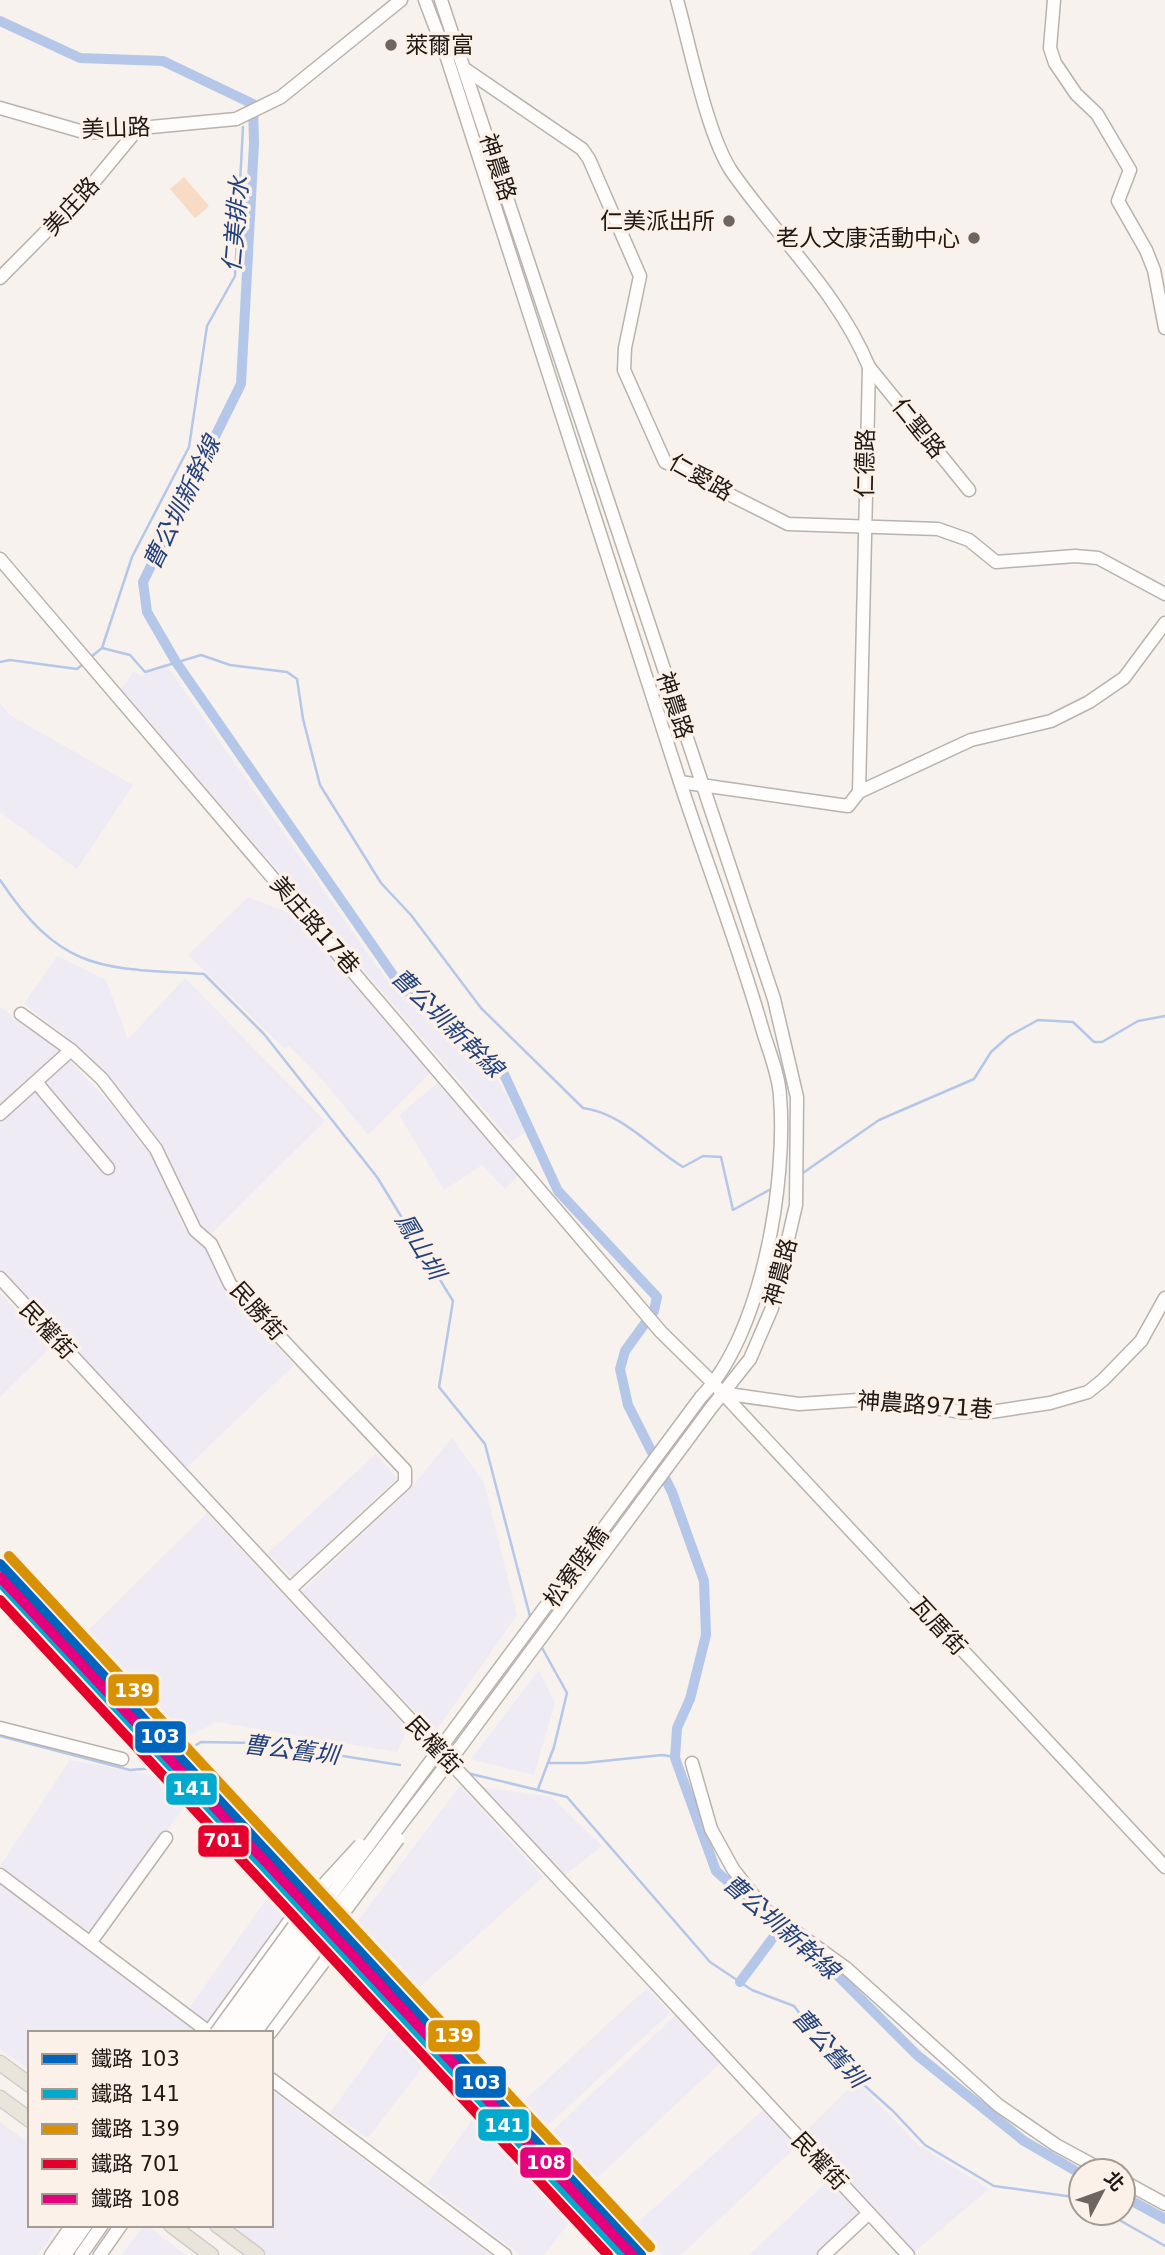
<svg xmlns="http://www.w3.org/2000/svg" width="1165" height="2255" font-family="'DejaVu Sans','Noto Sans TC',sans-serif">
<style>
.industrial{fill:#efebf5}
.park{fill:#f7dbc5}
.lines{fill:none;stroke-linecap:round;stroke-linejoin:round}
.stream{stroke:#b5c7e8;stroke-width:2.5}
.canal{stroke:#b5c7e8;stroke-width:10}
.minor-casing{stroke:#b9b2ad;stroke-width:15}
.major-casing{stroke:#d0ccc9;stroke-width:17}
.minor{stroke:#fefdfc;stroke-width:12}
.major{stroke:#e9e5db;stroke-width:14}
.minor-bridge-casing{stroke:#b9b2ad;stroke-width:15;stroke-linecap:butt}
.minor-bridge{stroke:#fefdfc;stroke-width:12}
.rail-1-casing{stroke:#fbf1e9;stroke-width:16}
.rail-2-casing{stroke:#fbf1e9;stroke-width:16}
.rail-3-casing{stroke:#fbf1e9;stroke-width:16}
.rail-4-casing{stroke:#fbf1e9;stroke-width:16}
.rail-5-casing{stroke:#fbf1e9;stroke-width:16}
.rail-1{stroke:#0065bd;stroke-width:10}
.rail-2{stroke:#00a9ce;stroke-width:10}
.rail-3{stroke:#d79103;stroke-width:10}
.rail-4{stroke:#e4002b;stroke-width:10}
.rail-5{stroke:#e5007d;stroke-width:10}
.poi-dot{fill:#6d655f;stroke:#fbf1e9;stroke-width:2.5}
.labels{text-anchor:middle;stroke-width:7;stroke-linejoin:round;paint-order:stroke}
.poi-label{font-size:23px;fill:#221913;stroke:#fbf1e9;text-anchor:end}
.street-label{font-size:23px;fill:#221913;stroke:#fbf1e9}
.water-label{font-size:24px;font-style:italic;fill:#22427d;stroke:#fbf1e9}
.line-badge{stroke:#fbf1e9;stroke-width:2.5}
.badge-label{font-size:19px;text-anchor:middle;font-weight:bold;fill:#fff}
</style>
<rect width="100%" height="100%" fill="#f7f2ed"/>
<!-- industrial -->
<g class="industrial">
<path d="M165,663L385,978L493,1071L526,1132L511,1141L121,689L134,672L142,676Z"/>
<path d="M0,702L8,714L133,785L77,869L0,812Z"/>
<path d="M248,897L299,917L432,1071L368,1135L326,1084L289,1046L284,1048L188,955Z"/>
<path d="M57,956L106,980L128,1039L185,978L325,1121L212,1233L197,1227L136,1113L66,1036L24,1004Z"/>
<path d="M0,1007L60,1051L0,1104Z"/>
<path d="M70,1060L137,1134L161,1171L184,1228L209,1250L235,1301L294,1365L186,1468L0,1269V1123Z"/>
<path d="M441,1080L519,1175L505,1189L482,1165L444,1190L399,1115Z"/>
<path d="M0,1293L51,1347L0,1397Z"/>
<path d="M452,1438L484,1483L517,1615L435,1732L301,1592L410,1489Z"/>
<path d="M376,1454L397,1478L291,1577L268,1553Z"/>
<path d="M207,1513L408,1729L397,1752L217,1722L180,1740L83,1635Z"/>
<path d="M539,1670L555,1703L534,1775L471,1759Z"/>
<path d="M70,1760L169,1778L188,1802L91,1933L0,1866Z"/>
<path d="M460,1786L543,1877L415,1991L353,1927Z"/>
<path d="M481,1787L551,1797L602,1846L565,1875Z"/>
<path d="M0,1884L198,2031L196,2033H30V2070L0,2049Z"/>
<path d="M273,1890L293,1911L208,2027L187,2011Z"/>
<path d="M647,1988L670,2013L546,2127L523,2102Z"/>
<path d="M677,2014L722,2061L596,2179L551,2132Z"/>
<path d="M396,2022L431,2056L368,2138L330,2113Z"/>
<path d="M857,2081L918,2145L989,2189L914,2252L803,2134Z"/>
<path d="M271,2090L491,2255H269L228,2225H271Z"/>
<path d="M481,2107L578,2211L544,2255H520L427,2184Z"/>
<path d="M764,2109L798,2145L681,2255H663L635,2225Z"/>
<path d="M0,2122L30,2144V2225H59L38,2255H0Z"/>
<path d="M830,2179L857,2210V2220L820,2255H749Z"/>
<path d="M145,2225H146L186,2255H121Z"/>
</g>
<!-- park -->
<path class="park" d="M184,177L209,206L195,218L170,189Z"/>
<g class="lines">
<!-- stream -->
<g class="stream">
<path d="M102,648L130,655L145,672L201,655L230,665L287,672L297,679L303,719L320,785L381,883L411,915L481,1008L583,1108C622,1113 650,1147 683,1167L703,1156L721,1157L733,1210L771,1189"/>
<path d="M91,657L102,648L132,557L189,447L207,326L235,276L243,127"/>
<path d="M0,662L10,660L77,669L83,664"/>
<path d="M0,880C62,973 102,968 204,974L264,1034L377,1177L453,1301L439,1387L485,1444L531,1620"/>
<path d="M800,1175L879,1120L974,1079L991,1052L1009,1036L1038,1020L1073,1022L1094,1042H1102L1138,1021L1165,1016"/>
<path d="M0,1736L130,1770L167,1767"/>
<path d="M185,1752L201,1742L260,1743L400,1765"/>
<path d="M550,1763H584L662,1755L675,1757"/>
<path d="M467,1773L567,1797L710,1962L752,1990L794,2006L835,2059L893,2111L925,2145L994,2186L1081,2198"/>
<path d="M538,1789L554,1747L567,1693L541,1646"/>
<path d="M1107,2213L1165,2246"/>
</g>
<!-- canal -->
<g class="canal">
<path d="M0,21L80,58L163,61L253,104L254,143L241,384L143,582L147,612L176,662L400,985L502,1070L558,1191L657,1297L654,1311L625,1351L620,1369L628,1405L672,1492L704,1581L706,1635L690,1699L677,1728L675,1758L716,1871L769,1918"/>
<path d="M810,1948L917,2055L1024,2141L1081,2174"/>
<path d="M740,1982L781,1927"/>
<path d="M1123,2196L1165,2219"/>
</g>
<defs>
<g id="minor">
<path d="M425,0L447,58C524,299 602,539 679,779C706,862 738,944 762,1028C768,1049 779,1074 780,1096C787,1182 762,1334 701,1397"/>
<path d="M441,0L774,999L797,1097L796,1205L772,1308L750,1359L711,1408"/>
<path d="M677,0C690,46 707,135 732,172C778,238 838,292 869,367L859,792L848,806L680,782"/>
<path d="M1054,0L1050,48L1055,63L1076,94L1097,114L1130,170L1118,201L1146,250L1154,270L1165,328"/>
<path d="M465,69L582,149L589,159L640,276L625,348L624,370L665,462L788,524L938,529L969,540L996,562L1075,556L1098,558L1165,594"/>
<path d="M0,108L87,133L236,119L281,97L401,0"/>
<path d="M0,278L89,188L137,130"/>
<path d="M869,367L969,490"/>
<path d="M0,559L661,1332L714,1384L1165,1867"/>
<path d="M859,792L971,740L1051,721L1089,702L1124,678L1165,623"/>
<path d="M21,1014L71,1050L102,1079L156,1149L195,1230L211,1244L230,1284L405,1470V1483L290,1589"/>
<path d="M36,1082L108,1168"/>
<path d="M0,1114L71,1050"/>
<path d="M0,1278L869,2213"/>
<path d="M721,1393L799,1404L873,1399L962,1412H991L1050,1403L1088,1392L1103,1380L1141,1341L1165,1298"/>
<path d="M0,1728L122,1759"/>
<path d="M692,1763L711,1829L733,1869L764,1909L846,1968L998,2105L1056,2145L1104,2171"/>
<path d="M0,1875L210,2033"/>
<path d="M90,1943L166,1838"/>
<path d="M208,2033L288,1923L300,1925L329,1955L270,2033"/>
<path d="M271,2079L505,2255"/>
<path d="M1123,2181L1165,2204"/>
<path d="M51,2255L72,2225"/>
<path d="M65,2255L86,2225"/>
<path d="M81,2255L102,2225"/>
<path d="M100,2255L121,2225"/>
<path d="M824,2255L869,2213L908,2255"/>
</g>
<g id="major">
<path d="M0,2063L30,2085"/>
<path d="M0,2098L30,2120"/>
<path d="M171,2225L211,2255"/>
<path d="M217,2225L257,2255"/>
</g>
</defs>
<!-- minor casing -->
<use href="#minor" class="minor-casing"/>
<!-- major casing -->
<use href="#major" class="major-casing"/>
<!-- minor -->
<use href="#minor" class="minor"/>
<!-- major -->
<use href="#major" class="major"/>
<defs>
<g id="minor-bridge">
<path d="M216,2033L326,1882L360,1845"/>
<path d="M229,2033L701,1397"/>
<path d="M241,2033L460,1747L711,1408"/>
<path d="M255,2033L398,1839"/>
</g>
</defs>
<!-- minor-bridge casing -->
<use href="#minor-bridge" class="minor-bridge-casing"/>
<!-- minor-bridge -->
<use href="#minor-bridge" class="minor-bridge"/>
<defs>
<path id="rail-1" d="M0,1564L641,2255"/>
<path id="rail-2" d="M0,1582L624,2255"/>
<path id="rail-3" d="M9,1556L650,2247"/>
<path id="rail-4" d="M0,1600L608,2255"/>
<path id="rail-5" d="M0,1577L632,2255"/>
</defs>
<!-- rail-1 casing -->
<use href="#rail-1" class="rail-1-casing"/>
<!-- rail-2 casing -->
<use href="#rail-2" class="rail-2-casing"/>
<!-- rail-3 casing -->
<use href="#rail-3" class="rail-3-casing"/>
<!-- rail-4 casing -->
<use href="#rail-4" class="rail-4-casing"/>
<!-- rail-5 casing -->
<use href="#rail-5" class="rail-5-casing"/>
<!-- rail-1 -->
<use href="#rail-1" class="rail-1"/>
<!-- rail-2 -->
<use href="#rail-2" class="rail-2"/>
<!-- rail-3 -->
<use href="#rail-3" class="rail-3"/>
<!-- rail-4 -->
<use href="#rail-4" class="rail-4"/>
<!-- rail-5 -->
<use href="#rail-5" class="rail-5"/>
</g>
<!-- markers -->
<g class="poi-dot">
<circle cx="391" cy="45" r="7"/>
<circle cx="729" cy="221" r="7"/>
<circle cx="974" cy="238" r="7"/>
</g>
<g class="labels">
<!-- poi labels -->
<g class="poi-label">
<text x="405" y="53" text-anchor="start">萊爾富</text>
<text x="715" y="229">仁美派出所</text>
<text x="960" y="246">老人文康活動中心</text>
</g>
<!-- street labels -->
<g class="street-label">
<text transform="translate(116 128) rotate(-2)" y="8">美山路</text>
<text transform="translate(498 167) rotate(72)" y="8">神農路</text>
<text transform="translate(71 206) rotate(-47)" y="8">美庄路</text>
<text transform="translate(919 428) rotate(51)" y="8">仁聖路</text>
<text transform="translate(865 463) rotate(-89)" y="8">仁德路</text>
<text transform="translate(701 477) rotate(30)" y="8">仁愛路</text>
<text transform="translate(675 705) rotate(72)" y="8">神農路</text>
<text transform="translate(315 925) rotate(49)" y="8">美庄路17巷</text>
<text transform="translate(780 1272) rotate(-75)" y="8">神農路</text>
<text transform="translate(258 1311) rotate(48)" y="8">民勝街</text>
<text transform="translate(48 1330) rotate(47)" y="8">民權街</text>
<text transform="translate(925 1405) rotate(4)" y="8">神農路971巷</text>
<text transform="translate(576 1567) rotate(-54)" y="8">松寮陸橋</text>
<text transform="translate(939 1626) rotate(47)" y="8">瓦厝街</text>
<text transform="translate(434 1745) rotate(47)" y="8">民權街</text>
<text transform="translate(820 2161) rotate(47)" y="8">民權街</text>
</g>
<!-- water labels -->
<g class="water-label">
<text transform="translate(236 224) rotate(-85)" y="8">仁美排水</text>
<text transform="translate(182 503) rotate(-64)" y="8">曹公圳新幹線</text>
<text transform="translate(447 1023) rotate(44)" y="8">曹公圳新幹線</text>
<text transform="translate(420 1246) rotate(59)" y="8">鳳山圳</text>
<text transform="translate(291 1750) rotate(7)" y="8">曹公舊圳</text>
<text transform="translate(781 1927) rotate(41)" y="8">曹公圳新幹線</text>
<text transform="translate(829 2048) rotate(48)" y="8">曹公舊圳</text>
</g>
</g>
<g class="line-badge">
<rect x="107" y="1673" width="53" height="34" rx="7" fill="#d79103"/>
<rect x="134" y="1720" width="53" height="34" rx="7" fill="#0065bd"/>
<rect x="165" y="1772" width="53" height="34" rx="7" fill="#00a9ce"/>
<rect x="197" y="1824" width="53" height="34" rx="7" fill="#e4002b"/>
<rect x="427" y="2019" width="54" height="34" rx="7" fill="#d79103"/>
<rect x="454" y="2065" width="53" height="34" rx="7" fill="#0065bd"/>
<rect x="477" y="2108" width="53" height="34" rx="7" fill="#00a9ce"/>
<rect x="519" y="2146" width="53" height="33" rx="7" fill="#e5007d"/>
</g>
<g class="badge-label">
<text x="134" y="1697">139</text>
<text x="160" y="1743">103</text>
<text x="192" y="1795">141</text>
<text x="223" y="1847">701</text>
<text x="454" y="2042">139</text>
<text x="481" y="2089">103</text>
<text x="504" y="2132">141</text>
<text x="546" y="2169">108</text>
</g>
<!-- legend -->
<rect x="28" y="2031" width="245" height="196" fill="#fbf1e9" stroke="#a49b93" stroke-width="2"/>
<rect x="42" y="2054" width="35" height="10" fill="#0065bd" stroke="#a49b93" stroke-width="2"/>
<text x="91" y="2066" font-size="21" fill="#221913">鐵路 103</text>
<rect x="42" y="2089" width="35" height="10" fill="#00a9ce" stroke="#a49b93" stroke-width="2"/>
<text x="91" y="2101" font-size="21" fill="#221913">鐵路 141</text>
<rect x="42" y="2124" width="35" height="10" fill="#d79103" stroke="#a49b93" stroke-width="2"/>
<text x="91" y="2136" font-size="21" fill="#221913">鐵路 139</text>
<rect x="42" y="2159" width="35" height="10" fill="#e4002b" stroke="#a49b93" stroke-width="2"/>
<text x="91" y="2171" font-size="21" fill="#221913">鐵路 701</text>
<rect x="42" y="2194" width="35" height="10" fill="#e5007d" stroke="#a49b93" stroke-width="2"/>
<text x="91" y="2206" font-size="21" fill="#221913">鐵路 108</text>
<!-- north arrow -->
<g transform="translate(1102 2192) rotate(49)"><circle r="33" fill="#fbf1e9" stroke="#a49b93" stroke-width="2"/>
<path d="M0-5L12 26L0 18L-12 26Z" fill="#6d655f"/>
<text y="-10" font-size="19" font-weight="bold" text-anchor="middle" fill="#221913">北</text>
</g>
</svg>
